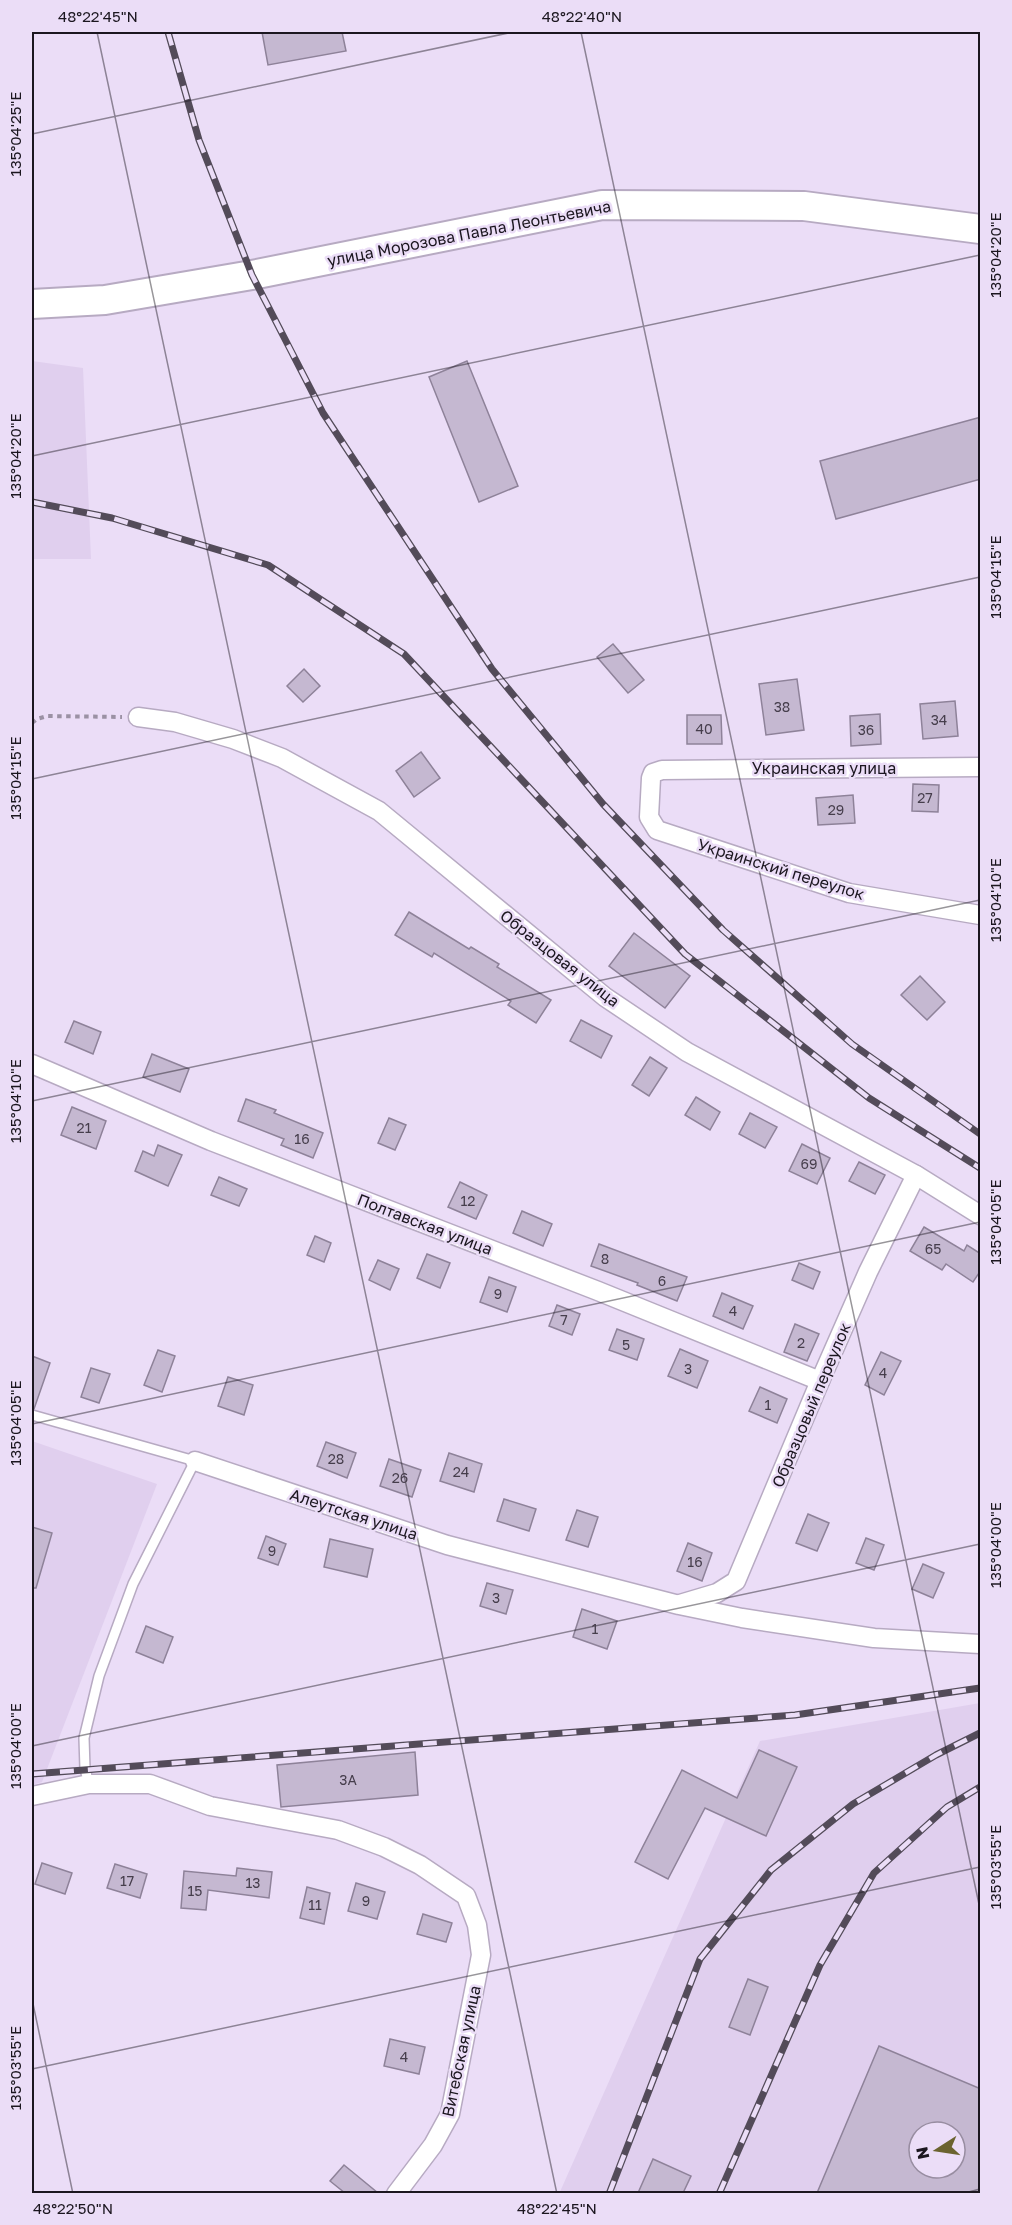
<svg xmlns="http://www.w3.org/2000/svg" width="1012" height="2225" font-family="'Golos Text',sans-serif">
<style>
.built{fill:#e0cfee;fill-rule:evenodd}
.building{fill:#c5b8d1;stroke:#8e8299;stroke-width:1.5;fill-rule:evenodd}
.lines{fill:none;stroke-linecap:round;stroke-linejoin:round}
.service-casing{stroke:#b7aac2;stroke-width:12}
.minor-casing{stroke:#b7aac2;stroke-width:21}
.primary-casing{stroke:#b7aac2;stroke-width:32}
.path{stroke:#9b91a4;stroke-width:4;stroke-dasharray:4.5 4.5;stroke-linecap:butt}
.service{stroke:#fff;stroke-width:9}
.minor{stroke:#fff;stroke-width:18}
.primary{stroke:#fff;stroke-width:28}
.rail-casing{stroke:#534b59;stroke-width:7}
.rail{stroke:#ebddf7;stroke-width:4.5;stroke-dasharray:14;stroke-linecap:butt}
.ticks{fill:none;stroke:#1b161f;stroke-width:1.5;stroke-opacity:0.45}
.labels{text-anchor:middle;stroke-width:5;stroke-linejoin:round;paint-order:stroke}
.number-label{font-size:14px;fill:#463e4c}
.street-label{font-size:16px;fill:#1b161f;stroke:#ebddf7}
.neatline{fill:none;stroke:#1b161f;stroke-width:2}
.ticks-label{font-size:15px;text-anchor:middle;fill:#1b161f}
</style>
<rect width="100%" height="100%" fill="#ebddf7"/>
<!-- built -->
<g class="built">
<path d="M32,361L83,368L91,559H32Z"/>
<path d="M32,1441L157,1484L42,1782L32,1785Z"/>
<path d="M980,1703V2193L559,2194L760,1741ZM919,2132H955V2168H919Z"/>
</g>
<!-- building -->
<g class="building">
<path d="M262,32H342L346,51L268,65Z"/>
<path d="M467,361L518,486L479,502L429,377Z"/>
<path d="M981,417V479L836,519L820,461Z"/>
<path d="M613,644L644,680L628,693L597,657Z"/>
<path d="M304,669L320,686L303,702L287,686Z"/>
<path d="M797,679L804,730L766,735L759,684Z"/>
<path d="M955,701L958,736L923,739L920,704Z"/>
<path d="M880,714L881,744L851,746L850,716Z"/>
<path d="M687,715H721L722,744H687Z"/>
<path d="M421,752L440,778L414,797L396,771Z"/>
<path d="M913,784L939,785L938,812L912,811Z"/>
<path d="M853,795L855,823L818,825L816,798Z"/>
<path d="M409,912L469,949L471,947L499,964L497,967L551,1000L536,1023L508,1005L511,1001L434,953L432,957L395,935Z"/>
<path d="M634,933L690,976L665,1008L609,966Z"/>
<path d="M920,976L945,1002L927,1020L901,995Z"/>
<path d="M581,1020L612,1036L601,1058L570,1041Z"/>
<path d="M74,1021L101,1032L93,1054L65,1042Z"/>
<path d="M152,1054L189,1069L180,1092L143,1077Z"/>
<path d="M650,1057L667,1068L649,1096L632,1085Z"/>
<path d="M696,1097L720,1112L710,1130L685,1115Z"/>
<path d="M246,1099L276,1110L274,1113L323,1133L313,1158L281,1145L284,1139L238,1121Z"/>
<path d="M72,1107L106,1121L96,1149L61,1135Z"/>
<path d="M750,1113L777,1127L765,1148L739,1134Z"/>
<path d="M389,1118L406,1125L395,1150L378,1143Z"/>
<path d="M802,1144L830,1158L817,1184L789,1171Z"/>
<path d="M158,1145L182,1155L168,1186L135,1171L143,1151L154,1156Z"/>
<path d="M859,1162L885,1175L875,1194L849,1181Z"/>
<path d="M219,1177L247,1189L239,1206L211,1195Z"/>
<path d="M460,1182L487,1195L476,1219L448,1207Z"/>
<path d="M522,1211L552,1224L543,1246L513,1233Z"/>
<path d="M924,1227L964,1251L967,1245L981,1254V1270L973,1282L946,1264L942,1270L910,1251Z"/>
<path d="M315,1236L331,1243L324,1262L307,1255Z"/>
<path d="M599,1244L687,1277L677,1301L637,1285L638,1283L591,1266Z"/>
<path d="M427,1254L450,1263L440,1288L417,1278Z"/>
<path d="M378,1260L399,1269L390,1290L369,1280Z"/>
<path d="M799,1263L820,1272L813,1289L792,1280Z"/>
<path d="M489,1277L516,1287L507,1312L480,1302Z"/>
<path d="M722,1293L753,1306L743,1329L713,1316Z"/>
<path d="M557,1305L580,1314L572,1335L549,1326Z"/>
<path d="M795,1324L819,1334L807,1361L784,1352Z"/>
<path d="M617,1329L644,1339L637,1360L609,1350Z"/>
<path d="M680,1349L708,1361L697,1388L668,1376Z"/>
<path d="M158,1350L175,1356L162,1392L144,1385Z"/>
<path d="M881,1352L901,1361L884,1395L865,1385Z"/>
<path d="M32,1356L50,1363L34,1409L32,1408Z"/>
<path d="M91,1368L110,1374L99,1403L81,1397Z"/>
<path d="M228,1377L253,1385L244,1415L218,1406Z"/>
<path d="M760,1387L787,1399L777,1423L749,1411Z"/>
<path d="M326,1442L356,1453L347,1478L317,1466Z"/>
<path d="M449,1453L482,1464L474,1492L440,1481Z"/>
<path d="M389,1459L421,1470L412,1497L380,1486Z"/>
<path d="M504,1499L536,1509L529,1531L497,1521Z"/>
<path d="M577,1510L598,1517L588,1547L566,1540Z"/>
<path d="M808,1514L829,1523L817,1551L796,1543Z"/>
<path d="M32,1527L52,1533L36,1588H32Z"/>
<path d="M266,1536L286,1544L278,1565L258,1558Z"/>
<path d="M866,1538L884,1545L874,1570L856,1563Z"/>
<path d="M330,1539L373,1549L367,1577L324,1567Z"/>
<path d="M688,1543L712,1553L702,1581L677,1571Z"/>
<path d="M923,1564L944,1573L933,1598L912,1589Z"/>
<path d="M487,1583L513,1590L506,1614L480,1606Z"/>
<path d="M582,1609L617,1621L607,1649L573,1637Z"/>
<path d="M146,1626L173,1637L163,1663L136,1652Z"/>
<path d="M759,1750L797,1767L766,1836L705,1808L668,1879L635,1862L682,1770L737,1798Z"/>
<path d="M415,1752L418,1795L281,1807L277,1765Z"/>
<path d="M42,1863L72,1873L65,1894L35,1884Z"/>
<path d="M115,1864L147,1874L140,1898L107,1888Z"/>
<path d="M237,1868L272,1872L269,1898L208,1890L206,1910L181,1908L184,1871L236,1876Z"/>
<path d="M356,1883L385,1892L377,1919L348,1911Z"/>
<path d="M307,1887L330,1893L324,1924L300,1918Z"/>
<path d="M423,1914L452,1923L446,1942L417,1934Z"/>
<path d="M748,1979L768,1987L750,2035L729,2027Z"/>
<path d="M390,2039L425,2047L419,2074L384,2066Z"/>
<path d="M879,2046L981,2089V2193H817ZM919,2132H955V2168H919Z"/>
<path d="M653,2159L691,2176L683,2193H638Z"/>
<path d="M344,2165L378,2193H345L330,2181Z"/>
</g>
<g class="lines">
<defs>
<path id="service" d="M32,1415L195,1461L133,1584L99,1676L84,1738L85,1769L89,1784"/>
<g id="minor">
<path d="M138,717L175,722L233,739L282,758L379,811L605,997L687,1052L916,1175L980,1215"/>
<path d="M980,767L662,770L653,773L651,778L649,817L657,830L849,893L980,915"/>
<path d="M32,1064L211,1141L598,1291L820,1381"/>
<path d="M195,1461L447,1545L679,1605L742,1618L874,1638L980,1644"/>
<path d="M680,1604L717,1593L736,1581L820,1381L868,1272L916,1175"/>
<path d="M32,1796L89,1784H150L210,1806L338,1830L384,1847L420,1865L466,1896L477,1925L481,1955L450,2114L433,2145L396,2194"/>
</g>
<path id="primary" d="M32,304L105,300L252,275L602,205L804,206L980,229"/>
</defs>
<!-- service casing -->
<use href="#service" class="service-casing"/>
<!-- minor casing -->
<use href="#minor" class="minor-casing"/>
<!-- primary casing -->
<use href="#primary" class="primary-casing"/>
<!-- path -->
<path class="path" d="M32,723L37,719L47,716L122,717"/>
<!-- service -->
<use href="#service" class="service"/>
<!-- minor -->
<use href="#minor" class="minor"/>
<!-- primary -->
<use href="#primary" class="primary"/>
<defs>
<g id="rail">
<path d="M168,32L199,140L252,275L323,413L492,669L603,804L723,930L852,1044L980,1134"/>
<path d="M32,502L112,518L268,565L404,654L685,954L869,1098L980,1168"/>
<path d="M32,1774L795,1715L980,1688"/>
<path d="M609,2194L700,1959L771,1870L853,1804L936,1755L980,1733"/>
<path d="M719,2194L820,1965L874,1873L947,1807L980,1787"/>
</g>
</defs>
<!-- rail casing -->
<use href="#rail" class="rail-casing"/>
<!-- rail -->
<use href="#rail" class="rail"/>
</g>
<!-- ticks -->
<path class="ticks" d="M97,32L557,2194M581,32L980,1909M32,134L513,32M32,456L980,255M32,779L980,577M32,1101L980,900M32,1424L980,1222M32,1746L980,1544M32,1999L73,2194M32,2069L980,1867M961,2194L980,2189"/>
<g class="labels">
<!-- number labels -->
<g class="number-label">
<text x="782" y="712">38</text>
<text x="939" y="725">34</text>
<text x="704" y="734">40</text>
<text x="866" y="735">36</text>
<text x="925" y="803">27</text>
<text x="836" y="815">29</text>
<text x="84" y="1133">21</text>
<text x="302" y="1144">16</text>
<text x="809" y="1169">69</text>
<text x="468" y="1206">12</text>
<text x="933" y="1254">65</text>
<text x="605" y="1264">8</text>
<text x="662" y="1286">6</text>
<text x="498" y="1299">9</text>
<text x="733" y="1316">4</text>
<text x="564" y="1325">7</text>
<text x="801" y="1348">2</text>
<text x="626" y="1350">5</text>
<text x="688" y="1374">3</text>
<text x="883" y="1378">4</text>
<text x="768" y="1410">1</text>
<text x="336" y="1464">28</text>
<text x="461" y="1477">24</text>
<text x="400" y="1483">26</text>
<text x="272" y="1556">9</text>
<text x="695" y="1567">16</text>
<text x="496" y="1603">3</text>
<text x="595" y="1634">1</text>
<text x="348" y="1785">3А</text>
<text x="127" y="1886">17</text>
<text x="253" y="1888">13</text>
<text x="195" y="1896">15</text>
<text x="366" y="1906">9</text>
<text x="315" y="1910">11</text>
<text x="404" y="2062">4</text>
</g>
<!-- street labels -->
<g class="street-label">
<text transform="translate(469 233) rotate(-11)" y="6">улица Морозова Павла Леонтьевича</text>
<text x="824" y="774">Украинская улица</text>
<text transform="translate(781 869) rotate(17)" y="6">Украинский переулок</text>
<text transform="translate(560 958) rotate(38)" y="6">Образцовая улица</text>
<text transform="translate(425 1224) rotate(21)" y="6">Полтавская улица</text>
<text transform="translate(811 1405) rotate(-67)" y="6">Образцовый переулок</text>
<text transform="translate(354 1514) rotate(18)" y="6">Алеутская улица</text>
<text transform="translate(461 2051) rotate(-78)" y="6">Витебская улица</text>
</g>
</g>
<!-- border -->
<rect width="1012" height="2225" fill="none" stroke="#ebddf7" stroke-width="66"/>
<!-- north arrow -->
<g transform="translate(937 2150) rotate(258)"><circle r="28" fill="#ebddf7" stroke="#988da1" stroke-width="1.5"/>
<path d="M0-4.5L10 22L0 15L-10 22Z" fill="#6b632f"/>
<text y="-9" font-size="16" font-weight="bold" text-anchor="middle" fill="#1b161f">N</text>
</g>
<rect x="33" y="33" width="946" height="2159" class="neatline"/>
<g class="ticks-label">
<text x="98" y="22">48°22'45"N</text>
<text x="582" y="22">48°22'40"N</text>
<text transform="translate(16 134) rotate(-90)" y="5">135°04'25"E</text>
<text transform="translate(996 255) rotate(-90)" y="5">135°04'20"E</text>
<text transform="translate(16 456) rotate(-90)" y="5">135°04'20"E</text>
<text transform="translate(996 577) rotate(-90)" y="5">135°04'15"E</text>
<text transform="translate(16 778) rotate(-90)" y="5">135°04'15"E</text>
<text transform="translate(996 900) rotate(-90)" y="5">135°04'10"E</text>
<text transform="translate(16 1101) rotate(-90)" y="5">135°04'10"E</text>
<text transform="translate(996 1222) rotate(-90)" y="5">135°04'05"E</text>
<text transform="translate(16 1423) rotate(-90)" y="5">135°04'05"E</text>
<text transform="translate(996 1545) rotate(-90)" y="5">135°04'00"E</text>
<text transform="translate(16 1746) rotate(-90)" y="5">135°04'00"E</text>
<text transform="translate(996 1867) rotate(-90)" y="5">135°03'55"E</text>
<text transform="translate(16 2068) rotate(-90)" y="5">135°03'55"E</text>
<text x="73" y="2214">48°22'50"N</text>
<text x="557" y="2214">48°22'45"N</text>
</g>
</svg>
